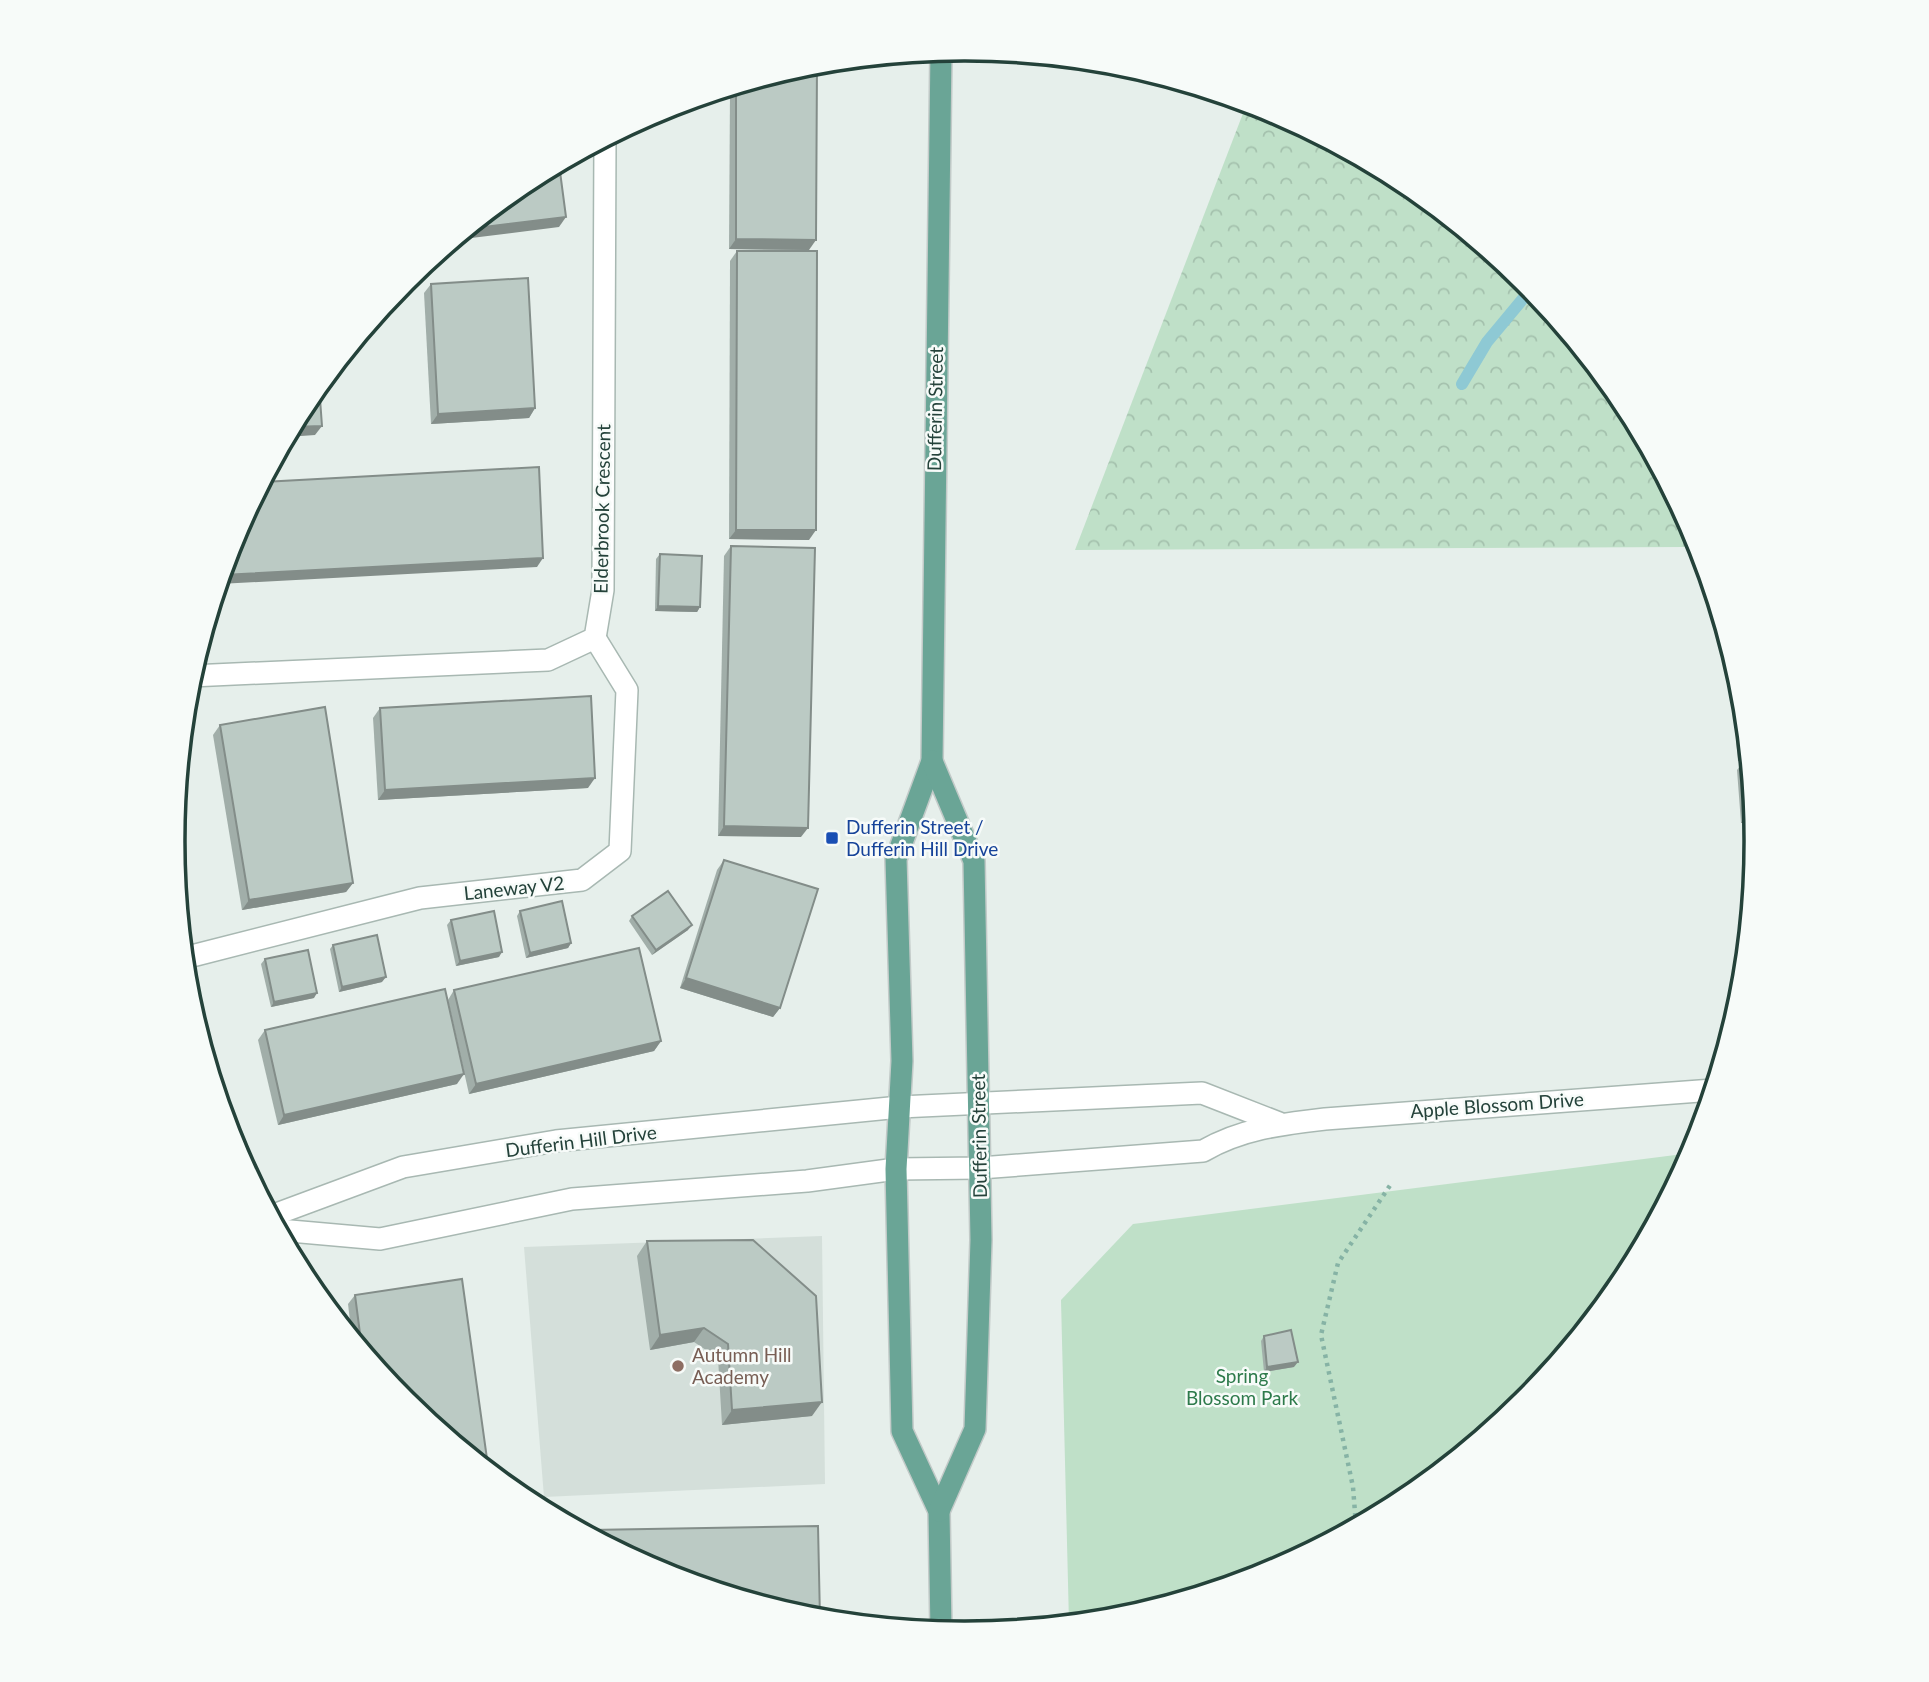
<svg xmlns="http://www.w3.org/2000/svg" width="1929" height="1682" font-family="Lato,sans-serif">
<style>
.built{fill:#d4dfda}
.forest{fill:url(#forest-crowns)}
.park{fill:#bfe0c8}
.lines{fill:none;stroke-linecap:round;stroke-linejoin:round}
.stream{stroke:#8ec9d4;stroke-width:12}
.minor-casing{stroke:#a8b8b2;stroke-width:24}
.major-casing{stroke:#c2cac8;stroke-width:24}
.path{stroke:#86b3a5;stroke-width:4.5;stroke-dasharray:3.5 5;stroke-linecap:butt}
.minor{stroke:#fff;stroke-width:21}
.major{stroke:#6aa596;stroke-width:21}
.wall{fill:#a1aea9}
.shaded-wall{fill:#838d89}
.building{fill:#bbcac4;stroke:#838d89;stroke-width:2}
.transit-dot{fill:#1a4fb4;stroke:#f7fbf9;stroke-width:2.5}
.education-dot{fill:#8d6e63;stroke:#f7fbf9;stroke-width:2.5}
.labels{text-anchor:middle;stroke-width:5;stroke-linejoin:round;paint-order:stroke}
.street-label{font-size:19px;fill:#24423a;stroke:#f7fbf9}
.transit-label{font-size:19px;fill:#164399;stroke:#f7fbf9;text-anchor:start}
.education-label{font-size:19px;fill:#785e54;stroke:#f7fbf9;text-anchor:start}
.park-label{font-size:19px;fill:#2d7a4b;stroke:#f7fbf9}
.rim{fill:none;stroke:#24423a;stroke-width:3.5}
</style>
<defs>
<pattern id="forest-crowns" width="20" height="18" patternUnits="userSpaceOnUse" patternTransform="scale(1.75)"><rect width="20" height="18" fill="#bfe0c8"/><path d="M2 6a3 3 0 1 1 6 0M12 15a3 3 0 1 1 6 0" fill="none" stroke="#a4c1ad"/></pattern>
</defs>
<rect width="100%" height="100%" fill="#e6efeb"/>
<!-- built -->
<path class="built" d="M822,1236L825,1484L544,1497L524,1247Z"/>
<!-- forest -->
<path class="forest" d="M1247,103L1268,109L1405,183L1525,281L1623,401L1690,527L1686,547L1075,550Z"/>
<!-- park -->
<path class="park" d="M1691,1153L1623,1281L1524,1401L1404,1500L1267,1573L1119,1618L1069,1623L1061,1300L1133,1224Z"/>
<g class="lines">
<!-- stream -->
<path class="stream" d="M1462,384L1487,342L1531,289"/>
<defs>
<g id="minor">
<path d="M191,676L548,660L595,638L603,590L605,140"/>
<path d="M184,958L420,898L582,880L620,851L627,690L595,638"/>
<path d="M271,1216L403,1167L556,1141L900,1107L1202,1093L1279,1123"/>
<path d="M279,1230L380,1239L572,1199L807,1181L896,1169L980,1168L1203,1151C1241,1129 1281,1124 1325,1119L1713,1090"/>
</g>
<g id="major">
<path d="M941,51L932,761L896,859L902,1061L896,1169L902,1431L939,1511L941,1631"/>
<path d="M932,761L974,861L981,1240L975,1429L939,1511"/>
</g>
</defs>
<!-- minor casing -->
<use href="#minor" class="minor-casing"/>
<!-- major casing -->
<use href="#major" class="major-casing"/>
<!-- path -->
<path class="path" d="M1356,1525L1353,1487L1321,1335L1338,1263L1391,1184"/>
<!-- minor -->
<use href="#minor" class="minor"/>
<!-- major -->
<use href="#major" class="major"/>
</g>
<!-- wall -->
<g class="wall">
<path d="M810,64L809,250L729,249L730,89Z"/>
<path d="M737,251L809,540L729,539L730,261Z"/>
<path d="M431,284L535,408L529,418L431,424L424,293Z"/>
<path d="M731,546L801,837L718,836L724,556Z"/>
<path d="M660,554L700,607L697,612L655,611L656,559Z"/>
<path d="M1728,644L1741,687L1749,760L1738,761L1733,707L1740,698H1731Z"/>
<path d="M380,708L588,788L378,800L373,718Z"/>
<path d="M220,725L353,883L346,892L242,910L213,735Z"/>
<path d="M1744,761L1756,841L1752,885H1747L1744,832L1750,822L1741,823L1737,770Z"/>
<path d="M724,860L780,1008L773,1017L680,988L717,870Z"/>
<path d="M1752,889L1749,914L1748,894Z"/>
<path d="M520,911L571,943L568,948L526,958L517,916Z"/>
<path d="M632,916L688,930L652,955L629,921Z"/>
<path d="M451,920L499,957L456,966L447,925Z"/>
<path d="M333,945L382,982L339,992L330,949Z"/>
<path d="M265,959L314,998L271,1007L261,964Z"/>
<path d="M454,990L661,1041L654,1051L469,1094L448,1000Z"/>
<path d="M265,1030L457,1084L278,1125L258,1040Z"/>
<path d="M647,1241L812,1416L722,1425L718,1358L694,1342L650,1350L637,1256Z"/>
<path d="M355,1295L488,1466L486,1468L404,1401L352,1338L348,1304Z"/>
<path d="M1264,1336L1294,1367L1264,1372L1261,1341Z"/>
</g>
<!-- shaded-wall -->
<g class="shaded-wall">
<path d="M566,217L559,227L455,240L468,229Z"/>
<path d="M736,239L816,240L809,250L729,249Z"/>
<path d="M535,408L529,418L431,424L438,414Z"/>
<path d="M322,426L315,435L287,437L292,427Z"/>
<path d="M736,530H816L809,540L729,539Z"/>
<path d="M543,558L537,567L219,584L222,575Z"/>
<path d="M658,606L700,607L697,612L655,611Z"/>
<path d="M1738,688H1741L1742,697L1731,698Z"/>
<path d="M1745,751H1748L1749,760L1738,761Z"/>
<path d="M595,778L588,788L378,800L385,790Z"/>
<path d="M1748,813H1754L1755,822L1741,823Z"/>
<path d="M724,826L808,828L801,837L718,836Z"/>
<path d="M1753,876L1752,885H1747Z"/>
<path d="M353,883L346,892L242,910L249,900Z"/>
<path d="M692,925L688,930L652,955L656,950Z"/>
<path d="M571,943L568,948L526,958L530,953Z"/>
<path d="M502,952L499,957L456,966L460,961Z"/>
<path d="M386,977L382,982L339,992L342,987Z"/>
<path d="M686,978L780,1008L773,1017L680,988Z"/>
<path d="M317,993L314,998L271,1007L274,1002Z"/>
<path d="M661,1041L654,1051L469,1094L476,1084Z"/>
<path d="M464,1074L457,1084L278,1125L284,1115Z"/>
<path d="M704,1328L694,1342L650,1350L660,1335Z"/>
<path d="M1298,1362L1294,1367L1264,1372L1267,1367Z"/>
<path d="M822,1402L812,1416L722,1425L732,1410Z"/>
</g>
<!-- building -->
<g class="building">
<path d="M817,63L816,240L736,239V87L810,64Z"/>
<path d="M559,164L566,217L468,229L525,182Z"/>
<path d="M737,251H817L816,530H736Z"/>
<path d="M528,278L535,408L438,414L431,284Z"/>
<path d="M319,385L322,426L292,427L306,401Z"/>
<path d="M539,467L543,558L222,575L233,538L263,482Z"/>
<path d="M731,546L815,548L808,828L724,826Z"/>
<path d="M660,554L702,556L700,607L658,606Z"/>
<path d="M1737,673L1741,687V688H1738Z"/>
<path d="M591,696L595,778L385,790L380,708Z"/>
<path d="M1740,697H1742L1748,751H1745Z"/>
<path d="M325,707L353,883L249,900L220,725Z"/>
<path d="M1749,760L1754,813H1748L1744,761Z"/>
<path d="M1750,822H1755L1756,841L1754,872Z"/>
<path d="M724,860L818,889L780,1008L686,978Z"/>
<path d="M668,891L692,925L656,950L632,916Z"/>
<path d="M562,901L571,943L530,953L520,911Z"/>
<path d="M494,911L502,952L460,961L451,920Z"/>
<path d="M377,935L386,977L342,987L333,945Z"/>
<path d="M639,948L661,1041L476,1084L454,990Z"/>
<path d="M308,950L317,993L274,1002L265,959Z"/>
<path d="M445,989L464,1074L284,1115L265,1030Z"/>
<path d="M753,1240L816,1296L822,1402L732,1410L728,1344L704,1328L660,1335L647,1241Z"/>
<path d="M462,1279L488,1466H484L404,1401L362,1349L355,1295Z"/>
<path d="M1291,1330L1298,1362L1267,1367L1264,1336Z"/>
<path d="M818,1526L820,1619L810,1618L661,1573L590,1535V1530Z"/>
</g>
<!-- markers -->
<rect class="transit-dot" x="825" y="831" width="14" height="14" rx="3.5"/>
<circle class="education-dot" cx="678" cy="1366" r="7"/>
<g class="labels">
<!-- street labels -->
<g class="street-label">
<text transform="translate(935 409) rotate(-89)" y="7">Dufferin Street</text>
<text transform="translate(602 509) rotate(-89)" y="7">Elderbrook Crescent</text>
<text transform="translate(514 888) rotate(-6)" y="7">Laneway V2</text>
<text transform="translate(1497 1105) rotate(-4)" y="7">Apple Blossom Drive</text>
<text transform="translate(979 1136) rotate(-91)" y="7">Dufferin Street</text>
<text transform="translate(581 1141) rotate(-7)" y="7">Dufferin Hill Drive</text>
</g>
<!-- transit labels -->
<g class="transit-label">
<text x="846" y="834">Dufferin Street /<tspan x="846" dy="22">Dufferin Hill Drive</tspan></text>
</g>
<!-- education labels -->
<g class="education-label">
<text x="692" y="1362">Autumn Hill<tspan x="692" dy="22">Academy</tspan></text>
</g>
<!-- park labels -->
<g class="park-label">
<text x="1242" y="1383">Spring<tspan x="1242" dy="22">Blossom Park</tspan></text>
</g>
</g>
<!-- crop -->
<path d="M0 0H1929V1682H0ZM964 61H965A779 779 0 0 1 1744 840V842A779 779 0 0 1 965 1621H964A779 779 0 0 1 185 842V840A779 779 0 0 1 964 61Z" fill="#f7fbf9" fill-rule="evenodd"/>
<path class="rim" d="M964 61H965A779 779 0 0 1 1744 840V842A779 779 0 0 1 965 1621H964A779 779 0 0 1 185 842V840A779 779 0 0 1 964 61Z"/>
</svg>
